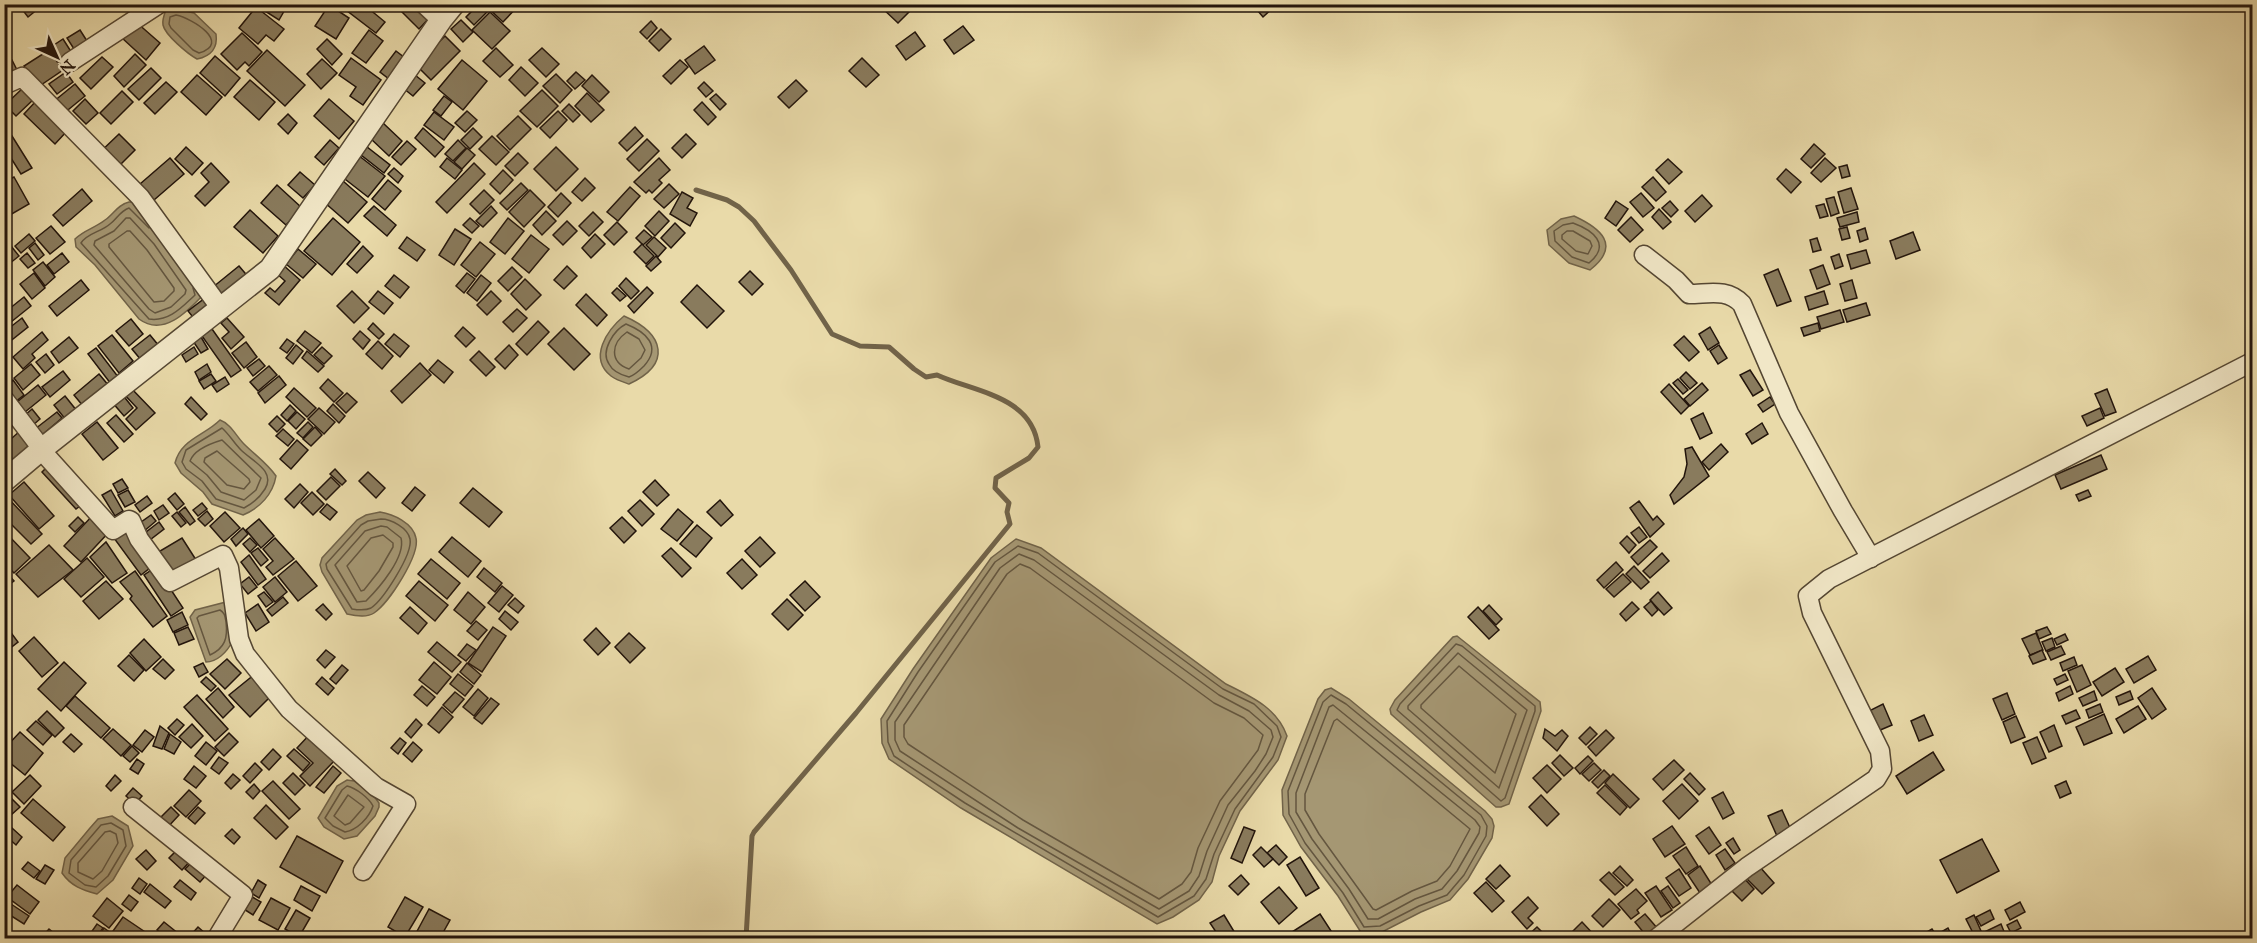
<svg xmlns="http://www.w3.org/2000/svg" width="2257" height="943" font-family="'IM FELL Great Primer',serif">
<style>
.water{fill:#a59773;stroke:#716349;stroke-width:1.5}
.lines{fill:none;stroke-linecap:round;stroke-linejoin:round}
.shore{stroke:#64563f;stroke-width:1.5}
.stream{stroke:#716349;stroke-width:5}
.building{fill:#897b5d;stroke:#22140b;stroke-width:1.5}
.minor-casing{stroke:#544632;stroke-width:21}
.tertiary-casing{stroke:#544632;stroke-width:24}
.minor{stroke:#f1e7c7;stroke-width:18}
.tertiary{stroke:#f1e7c7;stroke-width:21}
</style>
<rect width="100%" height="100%" fill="#e9daa9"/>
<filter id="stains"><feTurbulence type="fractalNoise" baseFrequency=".00333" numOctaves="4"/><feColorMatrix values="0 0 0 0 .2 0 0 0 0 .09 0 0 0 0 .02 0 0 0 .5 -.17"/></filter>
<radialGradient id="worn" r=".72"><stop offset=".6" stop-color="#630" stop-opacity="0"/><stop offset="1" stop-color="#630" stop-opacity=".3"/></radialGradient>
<!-- water -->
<g class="water">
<path d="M177,9L194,13L216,34C218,49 211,56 197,59C188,54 165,35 163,25C162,20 164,15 166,10Z"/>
<path d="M129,202H134L203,295C187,312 163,337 139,319L95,265L76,247L75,239C84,230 95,228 105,220C114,214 117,205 129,202Z"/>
<path d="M1574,216C1600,228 1622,245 1590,270L1569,263L1549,245L1547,230L1561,219Z"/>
<path d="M624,316C665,334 672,364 629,384C623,382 616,380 611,376C588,358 607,330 624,316Z"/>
<path d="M220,420C231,424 236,436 244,444C255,455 267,463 276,476C273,494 260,508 243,515L212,504L203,492L181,473L175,463C181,439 204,436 220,420Z"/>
<path d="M380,512C393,514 413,523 416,538C420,555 389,603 374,613C367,618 356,616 347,614L322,572L320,565L322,558L357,520L366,515Z"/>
<path d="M1016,539L1041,548L1226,684C1252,697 1277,708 1287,736L1278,760L1240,811L1219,856L1212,882L1199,900L1173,917L1157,924L961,808L889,759L882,743L881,719L913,669L991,558Z"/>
<path d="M226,602L232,642C227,652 217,662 206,662L190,617L195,610Z"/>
<path d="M1457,636L1540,702L1541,711L1509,804L1501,807H1496L1391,714L1390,709L1395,700L1453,637Z"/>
<path d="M1331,688L1349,699L1485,811L1492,819L1494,826L1492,838L1468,879L1450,900L1421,912L1382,932L1362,934L1338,896L1301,847L1283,815L1282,790L1318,699L1325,690Z"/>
<path d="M347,780L354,781L373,795L379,803V807L375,816L357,836L344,839L324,827L318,818L337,786Z"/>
<path d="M112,816L128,826L133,846L113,880L97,894C82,890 71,886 62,873L65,858L90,828L98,819Z"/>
</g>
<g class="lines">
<!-- shore -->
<g class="shore">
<path d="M176,15C192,18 232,43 199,53L193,50L171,28L169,24L170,17Z"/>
<path d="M126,218H130L154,244L186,290L185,294L171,307L155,313L149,309L94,245L95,241L114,231Z"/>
<path d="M1573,223C1592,230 1612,244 1589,263L1572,257L1555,241L1554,231L1563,225Z"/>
<path d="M149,228L129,208C120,211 117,219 110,224C101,232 87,233 81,243L149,319C169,322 182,307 195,295L193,288"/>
<path d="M127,231H130L147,250L174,288V291L164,301L154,302L109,247V244Z"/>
<path d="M1567,231H1573L1590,241L1592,246L1588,254L1576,251L1562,239V235Z"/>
<path d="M626,324C646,332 662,346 644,366C639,371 635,375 629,377C621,375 613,372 609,364C600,351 614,330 626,324Z"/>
<path d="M627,332L639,339L645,350L641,358L629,369C609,362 611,343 627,332Z"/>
<path d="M222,428C229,434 234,443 241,450C252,461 276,471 265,489C260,497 252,504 244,508L216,499L202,481L186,469L182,462L186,450Z"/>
<path d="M222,440L261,478L256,490L244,500L221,492L207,475L190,461C194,450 212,443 222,440Z"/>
<path d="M217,451L249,479L250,482L244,489L227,485L204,462L205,458Z"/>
<path d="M381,519C391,519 408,528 410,539C413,554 383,600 371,608C365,611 358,610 352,609L327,569L326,564L361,525L368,521Z"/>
<path d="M381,526L387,527L401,538C406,557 379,588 366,601L357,602L335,565L365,531Z"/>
<path d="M383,535L393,543V547L379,571L364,590L361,591L347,566L371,538Z"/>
<path d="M1018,546L1038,553L1223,689L1254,704L1277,726L1281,737L1273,757L1235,809L1214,854L1206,879L1194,896L1158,917L965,803L894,756L888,742L887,721L918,672L995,562Z"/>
<path d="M1019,554L1034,560L1219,695L1249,711L1271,730L1273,737L1266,754L1255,771L1228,805L1207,851L1199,876L1189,891L1159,909L1018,828L900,751L895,740V722L1000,568Z"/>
<path d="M1020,564L1030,568L1214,703L1244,718L1263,735L1258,750L1220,801L1198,848L1191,872L1182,884L1159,899L1023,820L908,744L904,737V725L1007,574Z"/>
<path d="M220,610C225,613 225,616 226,622C228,638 225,648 210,655L197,618L199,616Z"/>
<path d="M1456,644L1462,646L1535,706V711L1505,798L1501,801L1397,710L1400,704Z"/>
<path d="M1458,653L1527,710L1499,788L1408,709V706Z"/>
<path d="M1459,666L1516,714L1495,773L1421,708V705Z"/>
<path d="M1331,695L1346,704L1481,815L1487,826L1486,836L1464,875L1447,895L1419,906L1380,926L1364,927L1343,893L1305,843L1289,814L1288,791L1323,702Z"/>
<path d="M1333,705L1475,820L1480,827L1479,833L1457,871L1442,889L1415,899L1378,919H1368L1349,889L1312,839L1296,812V793L1329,707Z"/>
<path d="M1337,719L1470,829L1450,866L1437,881L1412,891L1376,910L1373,909L1319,834L1305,810V794L1334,721Z"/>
<path d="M347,786C356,788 369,798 373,806C369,818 357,830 345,832L333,826L325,818L342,790Z"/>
<path d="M348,795L364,807L350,823L345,825L334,816Z"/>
<path d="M111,823L123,830L126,846L108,876L96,887L85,885L69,873L71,860L101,825Z"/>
<path d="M110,831L116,834L118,843L102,871L93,879L78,872V863L105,832Z"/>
</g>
<!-- stream -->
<path class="stream" d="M696,190L727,200L739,207L754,221L791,270L832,334L860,346L889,347L914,369L926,377L937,375C974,392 1033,396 1038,447L1029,458L996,478L995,488L1009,503L1007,512L1010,524L856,713L754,832L752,836L746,938"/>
</g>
<!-- building -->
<g class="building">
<path d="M18,4H44L28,17Z"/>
<path d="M254,4H284L287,6L279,20Z"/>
<path d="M350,4H363L385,22L376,33L346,10Z"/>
<path d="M394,4H420L431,16L419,29Z"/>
<path d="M479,4H482L488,11L474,25L466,17Z"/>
<path d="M484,4H520L503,22Z"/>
<path d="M882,4H903L910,11L898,23L880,6Z"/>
<path d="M1252,4H1277L1263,17Z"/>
<path d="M329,5L349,18L336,39L315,26Z"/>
<path d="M256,7L284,29L274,41L266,35L258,44L239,28Z"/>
<path d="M490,12L510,31L492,49L472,30Z"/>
<path d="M461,20L473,32L463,42L451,29Z"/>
<path d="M651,21L657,28L647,39L640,32Z"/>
<path d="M136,22L160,43L146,60L122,38Z"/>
<path d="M963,26L974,40L954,54L944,40Z"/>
<path d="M661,29L671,39L659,51L649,41Z"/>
<path d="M80,30L94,52L81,60L67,38Z"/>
<path d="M369,30L383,41L366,63L352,53Z"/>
<path d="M915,32L925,46L906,60L896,46Z"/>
<path d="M242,33L262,52L249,66L245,62L237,70L221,54Z"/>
<path d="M445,36L460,51L431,80L416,65Z"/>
<path d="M63,39L77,61L65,69L51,47Z"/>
<path d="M327,39L342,54L332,65L317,49Z"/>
<path d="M704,46L715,60L695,74L685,60Z"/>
<path d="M496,48L513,65L500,77L483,61Z"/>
<path d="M542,48L559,64L546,77L529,60Z"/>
<path d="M49,50L63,70L38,87L24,66Z"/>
<path d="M267,50L305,85L285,106L247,71Z"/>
<path d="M396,51L405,58L389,79L380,72Z"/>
<path d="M135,54L146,65L124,87L114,76Z"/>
<path d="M215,56L240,78L225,96L200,73Z"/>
<path d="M102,57L113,67L91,89L80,78Z"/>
<path d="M351,58L381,80L363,105L350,96L356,87L339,75Z"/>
<path d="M862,58L879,75L866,87L849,71Z"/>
<path d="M322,59L337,73L321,89L307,74Z"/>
<path d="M12,60L19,74L4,82V64Z"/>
<path d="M462,60L487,81L463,110L438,89Z"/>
<path d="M680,60L688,67L671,84L663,76Z"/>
<path d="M521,67L538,83L525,96L509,80Z"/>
<path d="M151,68L161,78L139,100L128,89Z"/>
<path d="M66,72L73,82L57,94L49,84Z"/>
<path d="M576,72L585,80L575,89L567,81Z"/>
<path d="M556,74L572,90L560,103L543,86Z"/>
<path d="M197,75L222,97L206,115L181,92Z"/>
<path d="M415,75L425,83L413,96L403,88Z"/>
<path d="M592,75L609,92L599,102L582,86Z"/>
<path d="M250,80L275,102L259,120L234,97Z"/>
<path d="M796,80L807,91L789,108L778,97Z"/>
<path d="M166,82L177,92L155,114L144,103Z"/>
<path d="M704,82L713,91L706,97L698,88Z"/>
<path d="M75,84L85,96L63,114L53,102Z"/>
<path d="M24,87L35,98L16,116L5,105Z"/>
<path d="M542,90L558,106L537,127L520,111Z"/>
<path d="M122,91L133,102L111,124L100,113Z"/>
<path d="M587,93L604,110L591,122L575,106Z"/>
<path d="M716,94L726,104L720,110L710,99Z"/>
<path d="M444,96L452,102L441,116L433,110Z"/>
<path d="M85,99L98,113L86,124L73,111Z"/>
<path d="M329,99L354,121L339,139L314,116Z"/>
<path d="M36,101L67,131L55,144L24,114Z"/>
<path d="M702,102L716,117L708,125L694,110Z"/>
<path d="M569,104L580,115L573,122L562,111Z"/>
<path d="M467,111L477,120L465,132L455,123Z"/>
<path d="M558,111L567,120L550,138L540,128Z"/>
<path d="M434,112L454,127L444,140L424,125Z"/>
<path d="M288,114L297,123L288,134L278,124Z"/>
<path d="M518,116L531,129L510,150L497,136Z"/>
<path d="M383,123L402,141L389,156L370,138Z"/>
<path d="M635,127L643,136L627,151L619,143Z"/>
<path d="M423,128L444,147L435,157L415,138Z"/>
<path d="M473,128L482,137L470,149L461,140Z"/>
<path d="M119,134L135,150L111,174L95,157Z"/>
<path d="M686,134L696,144L682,158L672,148Z"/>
<path d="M12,136L32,168L21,174L4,147V140Z"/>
<path d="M492,136L509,152L496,165L479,149Z"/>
<path d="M647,139L659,151L639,171L627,159Z"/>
<path d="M330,140L339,148L324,165L315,157Z"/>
<path d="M458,140L466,148L453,161L445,154Z"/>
<path d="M407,141L416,149L401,165L392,157Z"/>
<path d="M362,143L390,165L384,173L356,151Z"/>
<path d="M1814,144L1825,154L1811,168L1801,159Z"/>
<path d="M186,147L203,163L192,175L175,159Z"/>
<path d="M556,147L578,169L556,191L534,169Z"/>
<path d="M467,148L475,155L462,169L454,162Z"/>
<path d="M518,153L528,163L515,176L505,166Z"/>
<path d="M358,155L385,176L368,197L341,176Z"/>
<path d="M170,158L184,174L154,200L140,184Z"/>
<path d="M447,158L462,170L455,179L440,167Z"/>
<path d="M659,158L670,170L659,180L662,183L652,193L649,190L646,193L634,182Z"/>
<path d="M1825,158L1836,168L1821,182L1811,173Z"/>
<path d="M1668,159L1682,172L1669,184L1656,170Z"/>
<path d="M211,163L229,182L205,206L195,196L209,182L201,173Z"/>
<path d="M474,163L485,174L447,213L436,202Z"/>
<path d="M1847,165L1850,176L1842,178L1839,167Z"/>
<path d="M394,168L403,176L398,183L388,174Z"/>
<path d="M1786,169L1801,182L1791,193L1777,179Z"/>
<path d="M503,170L513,180L500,194L490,184Z"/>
<path d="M300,172L315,185L303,198L288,185Z"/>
<path d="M14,177L29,204L10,215L4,206V182Z"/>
<path d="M1653,177L1666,192L1656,201L1642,187Z"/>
<path d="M585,178L595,188L582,201L572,192Z"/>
<path d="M388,180L401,191L385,210L372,199Z"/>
<path d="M343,181L367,202L348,223L324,202Z"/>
<path d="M521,183L528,190L507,210L500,203Z"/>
<path d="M669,184L679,194L664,208L654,199Z"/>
<path d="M277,185L302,208L286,225L261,203Z"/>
<path d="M630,187L640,196L618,221L607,212Z"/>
<path d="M1851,188L1858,209L1844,213L1838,192Z"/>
<path d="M82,189L92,201L63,226L53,215Z"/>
<path d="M484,190L494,200L480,214L470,204Z"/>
<path d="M530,190L545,205L524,227L509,212Z"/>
<path d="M682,192L693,198L687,208L697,213L690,226L670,214Z"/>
<path d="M561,193L571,203L558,217L548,207Z"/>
<path d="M1641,193L1654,208L1643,217L1630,202Z"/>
<path d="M1702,195L1712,206L1695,222L1685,211Z"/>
<path d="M1834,197L1839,213L1831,216L1826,199Z"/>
<path d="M1616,201L1628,209L1616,226L1605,218Z"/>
<path d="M1670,201L1678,210L1671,217L1662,208Z"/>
<path d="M1824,204L1828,216L1820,218L1816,206Z"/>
<path d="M374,206L396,225L387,236L364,216Z"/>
<path d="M491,206L497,213L483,227L476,221Z"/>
<path d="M1659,209L1671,222L1663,229L1652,217Z"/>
<path d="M250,210L278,236L263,253L234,227Z"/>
<path d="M546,211L556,221L542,235L533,225Z"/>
<path d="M659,211L669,221L655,236L645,226Z"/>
<path d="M593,212L603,222L589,236L579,226Z"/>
<path d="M1857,212L1859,222L1840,227L1837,218Z"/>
<path d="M1631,217L1643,230L1630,242L1618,230Z"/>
<path d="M333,218L360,242L332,275L304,251Z"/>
<path d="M470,218L479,226L472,233L463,225Z"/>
<path d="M508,218L524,231L505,254L490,242Z"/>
<path d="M567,221L577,231L563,245L553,235Z"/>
<path d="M617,222L627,232L614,245L604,235Z"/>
<path d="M675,223L685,233L671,248L661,238Z"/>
<path d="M51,226L65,242L50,254L36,238Z"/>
<path d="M1847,227L1850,238L1842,240L1839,229Z"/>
<path d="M1865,228L1868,239L1860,242L1857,231Z"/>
<path d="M455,229L471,239L454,265L439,255Z"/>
<path d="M644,230L652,237L643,245L636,238Z"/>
<path d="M1913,232L1920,250L1896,259L1890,241Z"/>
<path d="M29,234L35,241L21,253L15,246Z"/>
<path d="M595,234L605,244L591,258L582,248Z"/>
<path d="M531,235L549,249L529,273L512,259Z"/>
<path d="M407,237L425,250L417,261L399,248Z"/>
<path d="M654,237L666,248L658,257L646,245Z"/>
<path d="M1817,238L1821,250L1813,252L1810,240Z"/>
<path d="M480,242L495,254L476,277L461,265Z"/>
<path d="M35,243L44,255L38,260L29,248Z"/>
<path d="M642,244L654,256L646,264L634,252Z"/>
<path d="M11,246L19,256L4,268V252Z"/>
<path d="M363,246L373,256L357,273L347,264Z"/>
<path d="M298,249L316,264L303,278L286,264Z"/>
<path d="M1866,250L1870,263L1851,269L1847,255Z"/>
<path d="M27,253L35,263L28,268L20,259Z"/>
<path d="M62,253L69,262L54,274L47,265Z"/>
<path d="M1839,254L1843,266L1835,269L1831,257Z"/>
<path d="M656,256L661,262L651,271L646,266Z"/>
<path d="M43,262L55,277L45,286L33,270Z"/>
<path d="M282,264L300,280L279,305L265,293L270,288L275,292L285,281L275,272Z"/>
<path d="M1823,265L1830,284L1817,289L1810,270Z"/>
<path d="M239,266L250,279L224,301L213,287Z"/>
<path d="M567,266L577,276L564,289L554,280Z"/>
<path d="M512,267L522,277L508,291L498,281Z"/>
<path d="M1778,269L1791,301L1777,306L1764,275Z"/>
<path d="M750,271L763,284L752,295L739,282Z"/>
<path d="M34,273L45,288L32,299L20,284Z"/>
<path d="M467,273L475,279L464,293L456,286Z"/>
<path d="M394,275L409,287L400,298L385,286Z"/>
<path d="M481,275L491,283L477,301L467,293Z"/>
<path d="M626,278L639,291L631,299L619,286Z"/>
<path d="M525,279L541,295L526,310L511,294Z"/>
<path d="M81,280L89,290L57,316L49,306Z"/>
<path d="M1852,280L1857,298L1845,301L1840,284Z"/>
<path d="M697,285L724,311L707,328L681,302Z"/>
<path d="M647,287L653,293L634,313L628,306Z"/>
<path d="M617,288L626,296L620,301L612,293Z"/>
<path d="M352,291L369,308L354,323L337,306Z"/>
<path d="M378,291L393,303L384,314L369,302Z"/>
<path d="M491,291L501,301L487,315L477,305Z"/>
<path d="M1824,291L1828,304L1809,310L1805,297Z"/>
<path d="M586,294L607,315L597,326L576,305Z"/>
<path d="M209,295L216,304L196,321L188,311Z"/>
<path d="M24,297L31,306L11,322L4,313Z"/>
<path d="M1866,303L1870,315L1847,322L1843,310Z"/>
<path d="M517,309L527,318L513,332L503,322Z"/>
<path d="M1840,310L1844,322L1821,329L1817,317Z"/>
<path d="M22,318L28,327L8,343L4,338V332Z"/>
<path d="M227,318L244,337L231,349L222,338L229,332L221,323Z"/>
<path d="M131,319L143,334L129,346L116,331Z"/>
<path d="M538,321L549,332L527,355L516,344Z"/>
<path d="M373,323L384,334L379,339L368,329Z"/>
<path d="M1818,323L1820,331L1804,336L1801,328Z"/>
<path d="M463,327L475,338L466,347L455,336Z"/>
<path d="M1710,327L1719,343L1708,350L1699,334Z"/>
<path d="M564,328L590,354L574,370L548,344Z"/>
<path d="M212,329L241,370L231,377L202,336Z"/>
<path d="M305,331L321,343L312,353L297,341Z"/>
<path d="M360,331L370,340L363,349L353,339Z"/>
<path d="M42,332L48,340L32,354L35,358L23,369L13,357Z"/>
<path d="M394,334L409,346L400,357L385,344Z"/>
<path d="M112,335L133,361L119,373L98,346Z"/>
<path d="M150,335L159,346L141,360L132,349Z"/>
<path d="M1684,336L1699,352L1689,361L1674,345Z"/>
<path d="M69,337L78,348L59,363L51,352Z"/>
<path d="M201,337L208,349L201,353L193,341Z"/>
<path d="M287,339L294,344L287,353L280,348Z"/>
<path d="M378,341L393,356L382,369L366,354Z"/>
<path d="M246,342L257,357L244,368L232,353Z"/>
<path d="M296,345L303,351L293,364L286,358Z"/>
<path d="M509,345L518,355L505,369L495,359Z"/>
<path d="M1719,345L1727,358L1718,364L1710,351Z"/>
<path d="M194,347L198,354L186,362L182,355Z"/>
<path d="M322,347L332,356L324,364L314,355Z"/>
<path d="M96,348L119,378L111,384L88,354Z"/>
<path d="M307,351L324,366L318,372L302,358Z"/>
<path d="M479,351L495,367L486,376L470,360Z"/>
<path d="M46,354L54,365L45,373L36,362Z"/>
<path d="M259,359L265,366L253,376L247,368Z"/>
<path d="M438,360L453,372L444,383L429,370Z"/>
<path d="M420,363L431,375L402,403L391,391Z"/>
<path d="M31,364L40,375L23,390L14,378Z"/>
<path d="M207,364L211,372L199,380L195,372Z"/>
<path d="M269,366L277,375L258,391L250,382Z"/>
<path d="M1750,370L1763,390L1753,396L1740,375Z"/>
<path d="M63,371L70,380L50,397L42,387Z"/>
<path d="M1686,372L1697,383L1690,389L1680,378Z"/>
<path d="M99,374L109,386L83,406L74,395Z"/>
<path d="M211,374L216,381L204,389L199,381Z"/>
<path d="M279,376L286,385L265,403L258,393Z"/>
<path d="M225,377L229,384L217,392L212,385Z"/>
<path d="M328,379L343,393L334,402L320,388Z"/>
<path d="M1678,379L1688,390L1683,394L1673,383Z"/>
<path d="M13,380L24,395L15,402L4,389Z"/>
<path d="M1702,383L1708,390L1690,406L1684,399Z"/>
<path d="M1669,384L1689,406L1681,414L1661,392Z"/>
<path d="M38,385L46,395L25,412L17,402Z"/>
<path d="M130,387L155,413L136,430L126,419L137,408L123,393Z"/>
<path d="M294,388L316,408L307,417L286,397Z"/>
<path d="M2107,389L2116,412L2105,416L2095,394Z"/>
<path d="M347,393L357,402L346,413L336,403Z"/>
<path d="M122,394L133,408L124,416L112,402Z"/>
<path d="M65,396L77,411L66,420L54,405Z"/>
<path d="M191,397L207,414L201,420L185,404Z"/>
<path d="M1770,397L1775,404L1763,412L1758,405Z"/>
<path d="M333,404L345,416L339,423L327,411Z"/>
<path d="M290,405L296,411L287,421L281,415Z"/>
<path d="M319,408L335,422L324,434L308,419Z"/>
<path d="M2100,408L2104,418L2087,426L2082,416Z"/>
<path d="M32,409L40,419L32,426L24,416Z"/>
<path d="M57,412L62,418L41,436L35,429Z"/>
<path d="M297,412L305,419L296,429L288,421Z"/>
<path d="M1703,413L1712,433L1700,439L1691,419Z"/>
<path d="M116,415L133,434L124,442L107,423Z"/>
<path d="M277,416L285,424L277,432L269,424Z"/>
<path d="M97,422L118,448L103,460L82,434Z"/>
<path d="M308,422L313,427L303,438L297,433Z"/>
<path d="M1762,423L1768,434L1752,444L1746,434Z"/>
<path d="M315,427L322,435L311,446L303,439Z"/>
<path d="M283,429L294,439L288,446L276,436Z"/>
<path d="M20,431L31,444L8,464L4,460V445Z"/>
<path d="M297,440L308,450L291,469L280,459Z"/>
<path d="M1721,444L1728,452L1709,470L1702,462Z"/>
<path d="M1692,447L1709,476L1674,504L1670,495L1684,477L1687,464L1685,449Z"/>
<path d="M2101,455L2107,469L2061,489L2055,475Z"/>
<path d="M49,465L84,503L76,509L42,472Z"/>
<path d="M335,469L346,481L342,485L330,474Z"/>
<path d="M368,472L385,488L376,498L359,481Z"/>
<path d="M331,477L340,486L326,500L317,491Z"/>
<path d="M122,479L128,488L118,493L113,484Z"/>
<path d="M655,480L669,495L657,506L643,492Z"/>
<path d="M24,482L54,516L39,529L9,495Z"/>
<path d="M300,484L308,492L294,508L285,499Z"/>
<path d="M415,487L425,495L412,511L402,503Z"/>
<path d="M473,488L502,512L489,527L460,503Z"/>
<path d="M111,490L123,511L115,516L102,495Z"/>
<path d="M128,490L135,502L125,507L118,495Z"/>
<path d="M2088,490L2091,496L2079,501L2076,495Z"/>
<path d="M312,492L324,504L313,515L301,503Z"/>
<path d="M175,493L184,504L177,510L168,499Z"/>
<path d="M147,496L152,503L140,512L135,505Z"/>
<path d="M7,497L42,534L31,544L4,517V500Z"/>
<path d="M640,500L654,514L642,526L628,511Z"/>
<path d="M720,500L733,515L721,526L707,512Z"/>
<path d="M1639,501L1653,520L1657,516L1664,524L1650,537L1630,508Z"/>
<path d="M202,503L207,509L198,516L193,510Z"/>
<path d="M327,504L337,512L330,520L320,512Z"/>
<path d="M163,505L169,513L159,520L154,511Z"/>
<path d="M185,507L195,521L190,525L179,512Z"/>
<path d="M678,509L693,522L677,541L661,529Z"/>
<path d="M207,511L213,519L205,526L198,519Z"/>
<path d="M177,512L186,523L181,527L172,516Z"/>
<path d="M225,512L240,528L224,542L210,526Z"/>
<path d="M93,515L110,531L81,562L64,546Z"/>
<path d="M151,515L156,521L143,532L137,525Z"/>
<path d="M78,517L84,523L75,532L69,526Z"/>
<path d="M622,517L636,531L624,543L610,528Z"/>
<path d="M259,519L274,536L261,548L246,530Z"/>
<path d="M159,522L164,529L146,543L141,536Z"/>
<path d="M126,523L155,564L141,575L111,534Z"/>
<path d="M697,525L712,538L696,557L680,544Z"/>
<path d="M1639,527L1647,537L1639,543L1631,533Z"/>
<path d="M243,528L248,534L236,546L231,539Z"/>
<path d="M7,534L30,558L14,573L4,563V537Z"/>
<path d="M1627,536L1636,545L1629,553L1620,543Z"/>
<path d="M452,537L481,561L468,577L439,552Z"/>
<path d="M760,537L775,553L760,567L745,551Z"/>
<path d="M182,538L198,563L169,577L155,554Z"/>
<path d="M250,538L257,545L250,552L243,544Z"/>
<path d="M275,538L294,559L273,575L266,567L273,561L263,549Z"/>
<path d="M1650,540L1657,547L1638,565L1631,557Z"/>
<path d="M106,542L127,573L112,583L90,557Z"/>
<path d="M49,545L73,570L38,597L16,574Z"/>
<path d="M258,548L268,560L261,566L251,553Z"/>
<path d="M671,548L691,568L682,577L662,556Z"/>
<path d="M1662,553L1669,561L1650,578L1643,571Z"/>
<path d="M249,555L266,579L258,585L241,562Z"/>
<path d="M87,558L104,577L81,597L64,579Z"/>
<path d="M431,559L460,583L447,599L418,574Z"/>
<path d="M742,559L757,575L742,589L727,573Z"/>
<path d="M296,561L317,586L298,601L278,576Z"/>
<path d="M1616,562L1623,570L1604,588L1597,580Z"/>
<path d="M1634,566L1649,582L1641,589L1626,574Z"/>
<path d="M156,567L183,608L171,616L144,575Z"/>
<path d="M484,568L502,583L495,592L477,577Z"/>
<path d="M4,570L14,581L4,589Z"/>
<path d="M135,571L167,616L153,627L130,599L132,596L120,582Z"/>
<path d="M1623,574L1631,582L1614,597L1606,589Z"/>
<path d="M249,577L257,587L248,594L240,584Z"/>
<path d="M275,577L287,592L275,602L263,587Z"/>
<path d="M106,581L123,599L99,619L83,601Z"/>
<path d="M419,581L448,605L435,621L406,596Z"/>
<path d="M805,581L820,597L805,611L790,595Z"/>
<path d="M502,586L513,595L499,612L488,603Z"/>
<path d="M264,592L273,602L266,607L258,596Z"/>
<path d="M468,592L485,607L471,624L454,610Z"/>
<path d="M1658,592L1672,608L1664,615L1650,600Z"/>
<path d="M283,597L288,603L272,616L267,610Z"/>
<path d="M515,598L524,606L518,613L508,605Z"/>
<path d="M787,599L803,615L788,630L772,614Z"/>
<path d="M1651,601L1658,610L1652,616L1644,607Z"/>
<path d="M1632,602L1639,609L1626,621L1620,614Z"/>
<path d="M258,604L269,622L256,631L245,613Z"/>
<path d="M323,604L332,614L326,620L316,610Z"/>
<path d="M1489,605L1502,619L1496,625L1483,611Z"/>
<path d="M410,607L427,623L418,634L400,618Z"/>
<path d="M1478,607L1499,630L1489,639L1468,617Z"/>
<path d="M505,611L518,622L511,630L499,619Z"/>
<path d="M182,612L188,625L173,632L167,620Z"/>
<path d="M476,621L487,630L478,640L467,631Z"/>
<path d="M6,626L18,642L4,653V627Z"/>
<path d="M188,627L194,639L179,645L174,633Z"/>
<path d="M493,627L506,636L482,672L468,663Z"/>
<path d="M2047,627L2051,634L2039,639L2036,631Z"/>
<path d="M596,628L610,643L598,655L584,640Z"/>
<path d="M629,633L645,648L630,663L615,647Z"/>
<path d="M2036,633L2043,650L2030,655L2022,639Z"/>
<path d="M2065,634L2068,640L2057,645L2054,639Z"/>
<path d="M34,637L58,663L42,677L19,651Z"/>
<path d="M2052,638L2055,647L2046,651L2042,642Z"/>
<path d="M144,639L161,657L146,671L130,653Z"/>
<path d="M437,642L461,662L452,672L428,652Z"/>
<path d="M467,644L476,650L466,661L458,655Z"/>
<path d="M2061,646L2065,654L2051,660L2047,652Z"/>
<path d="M326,650L335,657L325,668L317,660Z"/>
<path d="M2042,650L2046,659L2033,664L2029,656Z"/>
<path d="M129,655L144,670L134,681L118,666Z"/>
<path d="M2148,656L2156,670L2134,683L2126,669Z"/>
<path d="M2074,657L2077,665L2063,671L2060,663Z"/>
<path d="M163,659L174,670L165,679L153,669Z"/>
<path d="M227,659L241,673L225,689L210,674Z"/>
<path d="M64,662L86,683L61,711L38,689Z"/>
<path d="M434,662L451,677L437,694L419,680Z"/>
<path d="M203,663L208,672L199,677L194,667Z"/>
<path d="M467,663L481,675L474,684L460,672Z"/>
<path d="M342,665L348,670L336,684L330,679Z"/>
<path d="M2082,665L2091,685L2077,692L2068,671Z"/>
<path d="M2115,668L2124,682L2102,696L2093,682Z"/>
<path d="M255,674L274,693L250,717L229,695Z"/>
<path d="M458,674L473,686L465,696L450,684Z"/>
<path d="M2065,674L2068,680L2057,685L2054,679Z"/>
<path d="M206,677L216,686L211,691L201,682Z"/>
<path d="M322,677L334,688L328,695L316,684Z"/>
<path d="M422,686L435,697L427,706L414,695Z"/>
<path d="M2070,686L2073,694L2059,701L2056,693Z"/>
<path d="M218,688L234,707L223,718L206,699Z"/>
<path d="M2152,688L2166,709L2152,719L2138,698Z"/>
<path d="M478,689L488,698L474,716L463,707Z"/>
<path d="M2094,691L2097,700L2083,706L2079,698Z"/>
<path d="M2130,691L2133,699L2119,705L2116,697Z"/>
<path d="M455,692L464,699L452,713L443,705Z"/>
<path d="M2007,693L2015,714L2002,720L1993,699Z"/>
<path d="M197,695L228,729L215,741L184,707Z"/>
<path d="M75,696L110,728L101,738L66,706Z"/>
<path d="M491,698L499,704L482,724L474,718Z"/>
<path d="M1883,704L1892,725L1878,731L1869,711Z"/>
<path d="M2100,704L2103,712L2089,718L2086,710Z"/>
<path d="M2138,706L2146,719L2124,733L2116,719Z"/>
<path d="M442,707L453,717L439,733L428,724Z"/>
<path d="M2076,710L2080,718L2066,724L2062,716Z"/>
<path d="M47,711L64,728L55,737L38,720Z"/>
<path d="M2104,714L2112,733L2084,745L2076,727Z"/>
<path d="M1924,715L1933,735L1919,741L1911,721Z"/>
<path d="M2016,716L2025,737L2011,743L2003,722Z"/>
<path d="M177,719L184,725L175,735L168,728Z"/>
<path d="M416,719L422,725L411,738L405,732Z"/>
<path d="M36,721L52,735L43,745L27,730Z"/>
<path d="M192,724L203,736L191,748L179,737Z"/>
<path d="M2054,725L2062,746L2049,752L2040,732Z"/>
<path d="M160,726L169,733L162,749L153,746Z"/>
<path d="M1590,727L1597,734L1586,745L1579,738Z"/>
<path d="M113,729L131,745L121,756L103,739Z"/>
<path d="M1545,729L1555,736L1562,730L1568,736L1557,751L1543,738Z"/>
<path d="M145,730L154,737L142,752L133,745Z"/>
<path d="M1606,730L1614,738L1596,756L1588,747Z"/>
<path d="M20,732L43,753L25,775L4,758V749Z"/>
<path d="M229,733L238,742L224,756L215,747Z"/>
<path d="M311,733L337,758L310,786L300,776L313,763L297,748Z"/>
<path d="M71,734L82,744L74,752L63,742Z"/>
<path d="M170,734L181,742L174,754L164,749Z"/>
<path d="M2037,737L2046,758L2032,764L2023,743Z"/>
<path d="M400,738L406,743L398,754L391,748Z"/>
<path d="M206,742L217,751L206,765L195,756Z"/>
<path d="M413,742L422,750L412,762L403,754Z"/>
<path d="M132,746L139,753L130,762L123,756Z"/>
<path d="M273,749L281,757L269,770L261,762Z"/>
<path d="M294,749L310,763L303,771L287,756Z"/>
<path d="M1933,752L1944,770L1907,794L1896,776Z"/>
<path d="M1560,755L1573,768L1564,776L1552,763Z"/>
<path d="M1588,756L1593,761L1580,774L1575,768Z"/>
<path d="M219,757L228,763L219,774L211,768Z"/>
<path d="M137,759L144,764L138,774L130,769Z"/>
<path d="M1674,760L1684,770L1663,790L1653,779Z"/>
<path d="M255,763L262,770L250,783L243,776Z"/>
<path d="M1594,763L1601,770L1589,781L1582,774Z"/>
<path d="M1547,765L1561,779L1547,793L1533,778Z"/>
<path d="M194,766L206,776L196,788L184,779Z"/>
<path d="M333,766L341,773L324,793L316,787Z"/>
<path d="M1604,770L1610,776L1598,788L1592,782Z"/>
<path d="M293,773L305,785L295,795L283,783Z"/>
<path d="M1690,773L1705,789L1699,795L1684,779Z"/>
<path d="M233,774L240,780L231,789L225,783Z"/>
<path d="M1613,774L1639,799L1630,808L1605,783Z"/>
<path d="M30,775L41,786L24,804L12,792Z"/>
<path d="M115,775L121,781L111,791L106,786Z"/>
<path d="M273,781L300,809L289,819L262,791Z"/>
<path d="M2066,781L2071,793L2060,798L2055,786Z"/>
<path d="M254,784L260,791L253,799L246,792Z"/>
<path d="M1682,784L1698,801L1679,819L1663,801Z"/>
<path d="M1605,785L1627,807L1620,815L1597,793Z"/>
<path d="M133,788L142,796L135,804L126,796Z"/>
<path d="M189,790L201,801L186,817L174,806Z"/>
<path d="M4,791L20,807L11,815L4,809Z"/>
<path d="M1723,792L1734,813L1723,819L1712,798Z"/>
<path d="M1541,795L1559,814L1547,826L1529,807Z"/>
<path d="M33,799L65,827L53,841L21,813Z"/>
<path d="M266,805L288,827L276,839L254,818Z"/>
<path d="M171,807L179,815L166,829L157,821Z"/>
<path d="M198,807L205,813L195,824L188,818Z"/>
<path d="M1782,810L1791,830L1777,836L1768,816Z"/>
<path d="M1672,826L1685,844L1665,857L1653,839Z"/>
<path d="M1244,827L1255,831L1242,863L1231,858Z"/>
<path d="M1709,827L1721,845L1709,854L1696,836Z"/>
<path d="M12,828L22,837L16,845L6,836Z"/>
<path d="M232,829L240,837L234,844L225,836Z"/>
<path d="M297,836L343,861L326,893L280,867Z"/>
<path d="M1733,838L1740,850L1734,854L1726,843Z"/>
<path d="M1982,839L1999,871L1957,893L1940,860Z"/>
<path d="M1276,845L1287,857L1279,865L1267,853Z"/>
<path d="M1261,847L1273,859L1264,867L1253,855Z"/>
<path d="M1686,847L1698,866L1686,874L1673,856Z"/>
<path d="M179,848L192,859L182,870L169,858Z"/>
<path d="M1725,849L1735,863L1725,870L1716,855Z"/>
<path d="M146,850L156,861L147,870L136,859Z"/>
<path d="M1300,857L1319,888L1306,896L1287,865Z"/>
<path d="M193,861L208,873L200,882L185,869Z"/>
<path d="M28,862L40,871L34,878L22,869Z"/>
<path d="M45,865L54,870L45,884L36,879Z"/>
<path d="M1500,865L1510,876L1496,889L1486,879Z"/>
<path d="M1620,866L1633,880L1627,886L1613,873Z"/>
<path d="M1700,866L1712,885L1700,893L1688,875Z"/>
<path d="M1759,866L1774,883L1762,894L1746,878Z"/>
<path d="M1679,869L1691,888L1679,896L1666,878Z"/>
<path d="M1609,872L1624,887L1615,895L1600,880Z"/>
<path d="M1241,875L1249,884L1238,895L1229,886Z"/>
<path d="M1742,876L1754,889L1742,901L1729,888Z"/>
<path d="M139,878L147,884L140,894L132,888Z"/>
<path d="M180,880L196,893L191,900L174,887Z"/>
<path d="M258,880L266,885L259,898L251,893Z"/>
<path d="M1486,882L1504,901L1492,912L1474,893Z"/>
<path d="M150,884L171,901L165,908L144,892Z"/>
<path d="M17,885L39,902L30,914L7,897Z"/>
<path d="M301,886L320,896L312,911L294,900Z"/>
<path d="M1656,886L1672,910L1661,917L1645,893Z"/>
<path d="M1668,886L1680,903L1673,908L1661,891Z"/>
<path d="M1279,887L1297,908L1279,924L1261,902Z"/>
<path d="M1636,889L1647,901L1637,910L1639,913L1631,919L1618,904Z"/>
<path d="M247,894L261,902L253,915L239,906Z"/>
<path d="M129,895L138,902L131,911L122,904Z"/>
<path d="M405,897L423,907L405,937L388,927Z"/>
<path d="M1528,897L1538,908L1528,918L1533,923L1527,929L1512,912Z"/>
<path d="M107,898L123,911L109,928L93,916Z"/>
<path d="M271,898L290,908L278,930L259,920Z"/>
<path d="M1609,899L1620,910L1603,927L1592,916Z"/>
<path d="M2020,902L2025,912L2010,920L2005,910Z"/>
<path d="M11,904L29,916L24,924L5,912Z"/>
<path d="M429,909L450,920L440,938H423L415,935Z"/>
<path d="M296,910L310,918L299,937L285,929Z"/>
<path d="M1990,910L1994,919L1981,926L1976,917Z"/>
<path d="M1320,914L1335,937L1332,938H1296L1292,932Z"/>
<path d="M1645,914L1658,929L1648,938L1635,922Z"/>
<path d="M1224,915L1238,938H1220L1210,923Z"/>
<path d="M1974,915L1981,931L1974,935L1966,919Z"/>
<path d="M123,917L154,938H124L113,931Z"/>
<path d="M2017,920L2021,928L2011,933L2007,925Z"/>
<path d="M164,922L179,934L175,938H168L157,930Z"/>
<path d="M1582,922L1597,938H1566Z"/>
<path d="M97,924L103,928L96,938L90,934Z"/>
<path d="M2001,924L2005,934L1996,938H1975L1974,937Z"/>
<path d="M198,927L206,934L202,938H192L189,937Z"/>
<path d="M1537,927L1545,935L1542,938H1525Z"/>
<path d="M104,928L118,938L98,937Z"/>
<path d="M1948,928L1953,938H1922L1920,936L1932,929L1936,935Z"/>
<path d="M49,929L60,938H41Z"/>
</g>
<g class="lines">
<defs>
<g id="minor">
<path d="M424,4L441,20"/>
<path d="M70,62L159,4"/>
<path d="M4,85L22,77L140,197L221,309"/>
<path d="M1644,255L1676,280L1689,294C1709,294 1727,288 1742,304L1789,413L1843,511L1871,558"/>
<path d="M4,399L42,449"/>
<path d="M41,450L113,530L129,520L131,521L139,539L170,582L223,555L229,568L239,639L245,654L289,709L376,787L406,804L363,871"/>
<path d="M133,807L243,895L217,938"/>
<path d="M1657,938L1747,867L1876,779L1882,769L1880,751L1812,613L1808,596L1829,579L2252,362"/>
</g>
<path id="tertiary" d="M4,481L42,449L270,269L441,20L454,4"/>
</defs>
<!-- minor casing -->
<use href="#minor" class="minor-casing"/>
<!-- tertiary casing -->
<use href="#tertiary" class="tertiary-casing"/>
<!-- minor -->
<use href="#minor" class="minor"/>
<!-- tertiary -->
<use href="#tertiary" class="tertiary"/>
</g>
<!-- margin -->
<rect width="2257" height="943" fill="none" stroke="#e9daa9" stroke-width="24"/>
<rect x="6" y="6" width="2245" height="931" fill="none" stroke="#22140b" stroke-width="3"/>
<rect x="12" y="12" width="2233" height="919" fill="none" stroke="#22140b" stroke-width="1.5"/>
<!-- north arrow -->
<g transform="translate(57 57) rotate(135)" stroke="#f1e7c7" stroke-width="4.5" paint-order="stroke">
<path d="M0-4.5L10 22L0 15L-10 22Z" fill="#22140b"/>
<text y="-9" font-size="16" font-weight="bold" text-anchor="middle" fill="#22140b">N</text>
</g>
<rect width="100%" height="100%" filter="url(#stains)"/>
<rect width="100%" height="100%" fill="url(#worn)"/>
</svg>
